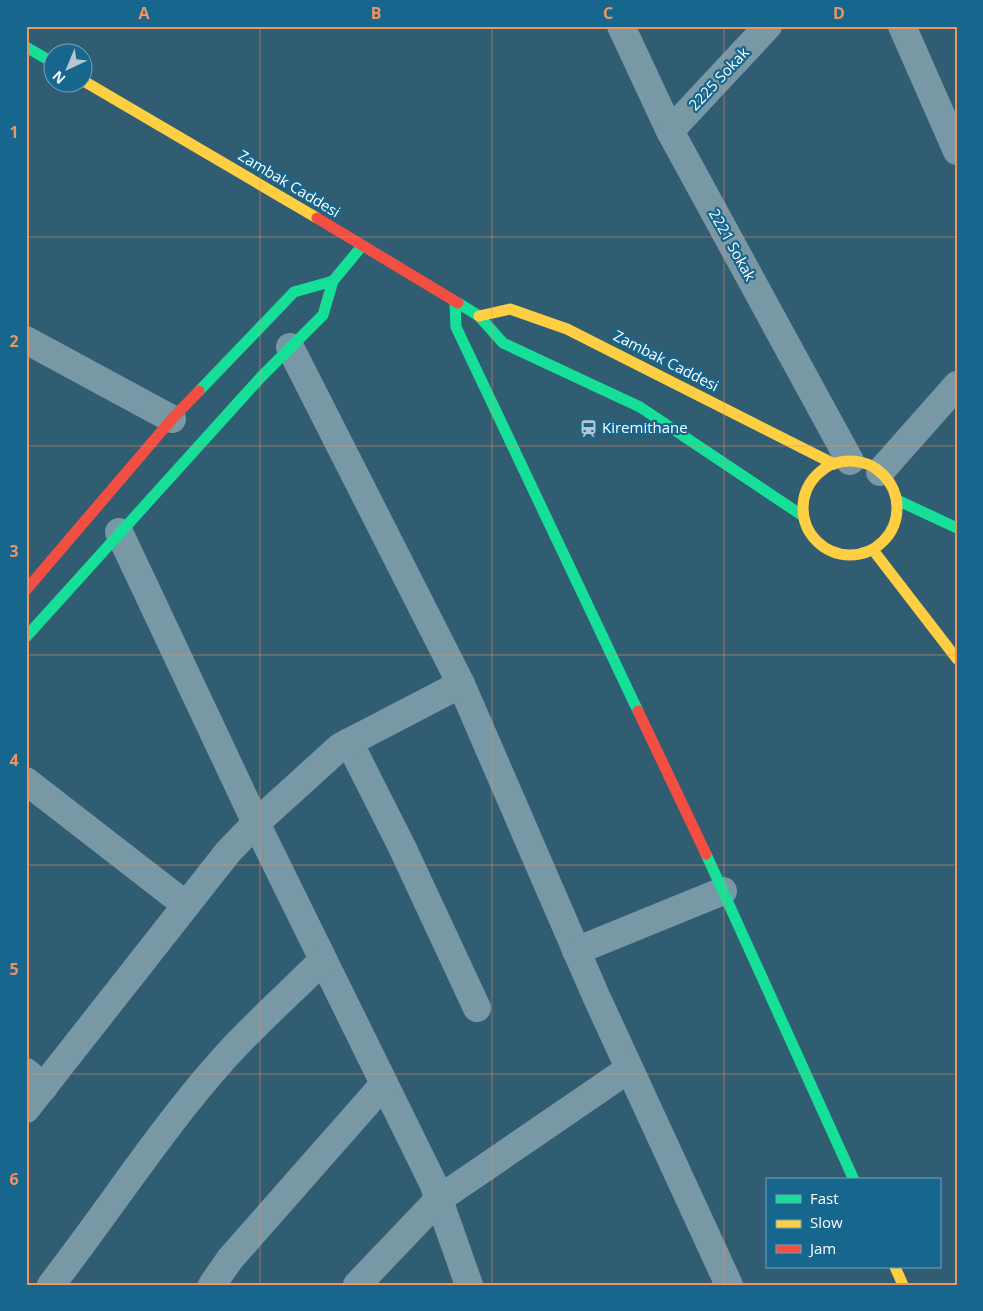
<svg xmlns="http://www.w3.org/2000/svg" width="983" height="1311" font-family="'Open Sans',sans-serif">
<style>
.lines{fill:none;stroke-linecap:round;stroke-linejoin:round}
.street{stroke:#7898a6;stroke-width:28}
.fast{stroke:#16e098;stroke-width:11}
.slow{stroke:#ffcf43;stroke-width:11}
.jam{stroke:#f24e42;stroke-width:11}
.grid{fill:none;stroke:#f09361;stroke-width:1;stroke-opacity:0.55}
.labels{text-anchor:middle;stroke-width:4.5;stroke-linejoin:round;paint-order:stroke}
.street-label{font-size:15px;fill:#fff;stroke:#16668e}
.poi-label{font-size:15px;fill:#fff;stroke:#16668e;text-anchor:start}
.neatline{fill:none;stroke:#f09361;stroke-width:2}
.grid-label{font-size:16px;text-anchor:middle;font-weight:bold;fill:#f09361}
</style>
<rect width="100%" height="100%" fill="#315d73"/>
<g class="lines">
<!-- street -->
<g class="street">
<path d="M621,26L670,131L850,461"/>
<path d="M902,26L957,151"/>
<path d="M670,131L768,26"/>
<path d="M26,340L172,419"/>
<path d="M290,347L461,684L596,996L729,1285"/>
<path d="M880,472L957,385"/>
<path d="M119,532L256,823L433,1183L469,1285"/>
<path d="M349,742L402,847L477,1008"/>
<path d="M26,781L186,905"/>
<path d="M576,951L723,891"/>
<path d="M26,1072L44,1087"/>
<path d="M26,1109L228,852L256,823L340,747L461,684"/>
<path d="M51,1285C110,1209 162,1127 226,1056C256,1023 291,992 323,960"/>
<path d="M212,1285L230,1259L384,1084"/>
<path d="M357,1285L439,1199L629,1069"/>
</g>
<!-- fast -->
<g class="fast">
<path d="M26,47L52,62"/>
<path d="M455,303L456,327L638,711"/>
<path d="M458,303L479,316L503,343L640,407L803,516"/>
<path d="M199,391L294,292L333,281"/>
<path d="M897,500L957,528"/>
<path d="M26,637L261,377L323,315L333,281L362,246"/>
<path d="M706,854L854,1180"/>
</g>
<!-- slow -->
<g class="slow">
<path d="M82,80L317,218"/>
<path d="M479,316L510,309L567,329L834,464"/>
<circle cx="850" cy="508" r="47"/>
<path d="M873,550L957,659"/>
<path d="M895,1267L903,1285"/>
</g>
<!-- jam -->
<g class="jam">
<path d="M317,218L458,303"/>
<path d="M26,590L172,419L199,391"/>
<path d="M638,711L706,854"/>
</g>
</g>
<!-- grid -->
<path class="grid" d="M260,26V1285M492,26V1285M724,26V1285M26,237H957M26,446H957M26,655H957M26,865H957M26,1074H957"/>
<!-- icons -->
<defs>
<symbol id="station-bare" viewBox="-9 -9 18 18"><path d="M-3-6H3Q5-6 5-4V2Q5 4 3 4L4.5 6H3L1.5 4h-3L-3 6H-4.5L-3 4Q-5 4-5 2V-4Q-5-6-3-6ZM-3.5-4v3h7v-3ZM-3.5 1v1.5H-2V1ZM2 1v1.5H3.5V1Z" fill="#b7c6ce" stroke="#16668e" stroke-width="2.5" paint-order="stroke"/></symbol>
</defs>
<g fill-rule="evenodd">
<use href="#station-bare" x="576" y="416" width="25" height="25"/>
</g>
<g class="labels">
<!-- street labels -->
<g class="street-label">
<text transform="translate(719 79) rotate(-47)" y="5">2225 Sokak</text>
<text transform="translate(289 184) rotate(31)" y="5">Zambak Caddesi</text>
<text transform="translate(732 245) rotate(61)" y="5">2221 Sokak</text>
<text transform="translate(666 361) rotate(27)" y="5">Zambak Caddesi</text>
</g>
<!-- poi labels -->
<g class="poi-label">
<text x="602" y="433">Kiremithane</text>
</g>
</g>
<!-- border -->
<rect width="983" height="1311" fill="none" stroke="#16668e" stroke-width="55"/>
<!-- legend -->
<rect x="766" y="1178" width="175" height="90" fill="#16668e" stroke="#73a3bb"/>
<rect x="776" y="1195" width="25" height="8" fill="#16e098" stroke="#73a3bb"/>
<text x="810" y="1204" font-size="15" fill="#ffffff">Fast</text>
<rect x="776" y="1220" width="25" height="8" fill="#ffcf43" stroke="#73a3bb"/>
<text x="810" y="1228" font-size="15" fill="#ffffff">Slow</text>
<rect x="776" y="1245" width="25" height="8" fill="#f24e42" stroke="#73a3bb"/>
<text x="810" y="1254" font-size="15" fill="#ffffff">Jam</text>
<!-- north arrow -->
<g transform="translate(68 68) rotate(224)"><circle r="24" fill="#16668e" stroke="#73a3bb"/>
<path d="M0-4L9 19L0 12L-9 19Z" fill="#b7c6ce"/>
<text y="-8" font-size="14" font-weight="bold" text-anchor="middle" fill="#ffffff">N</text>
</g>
<rect x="28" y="28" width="928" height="1256" class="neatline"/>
<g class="grid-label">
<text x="144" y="19">A</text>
<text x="376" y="19">B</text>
<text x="608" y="19">C</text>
<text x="839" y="19">D</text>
<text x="14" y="138">1</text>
<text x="14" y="347">2</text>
<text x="14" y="557">3</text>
<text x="14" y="766">4</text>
<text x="14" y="975">5</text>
<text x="14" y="1185">6</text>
</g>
</svg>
